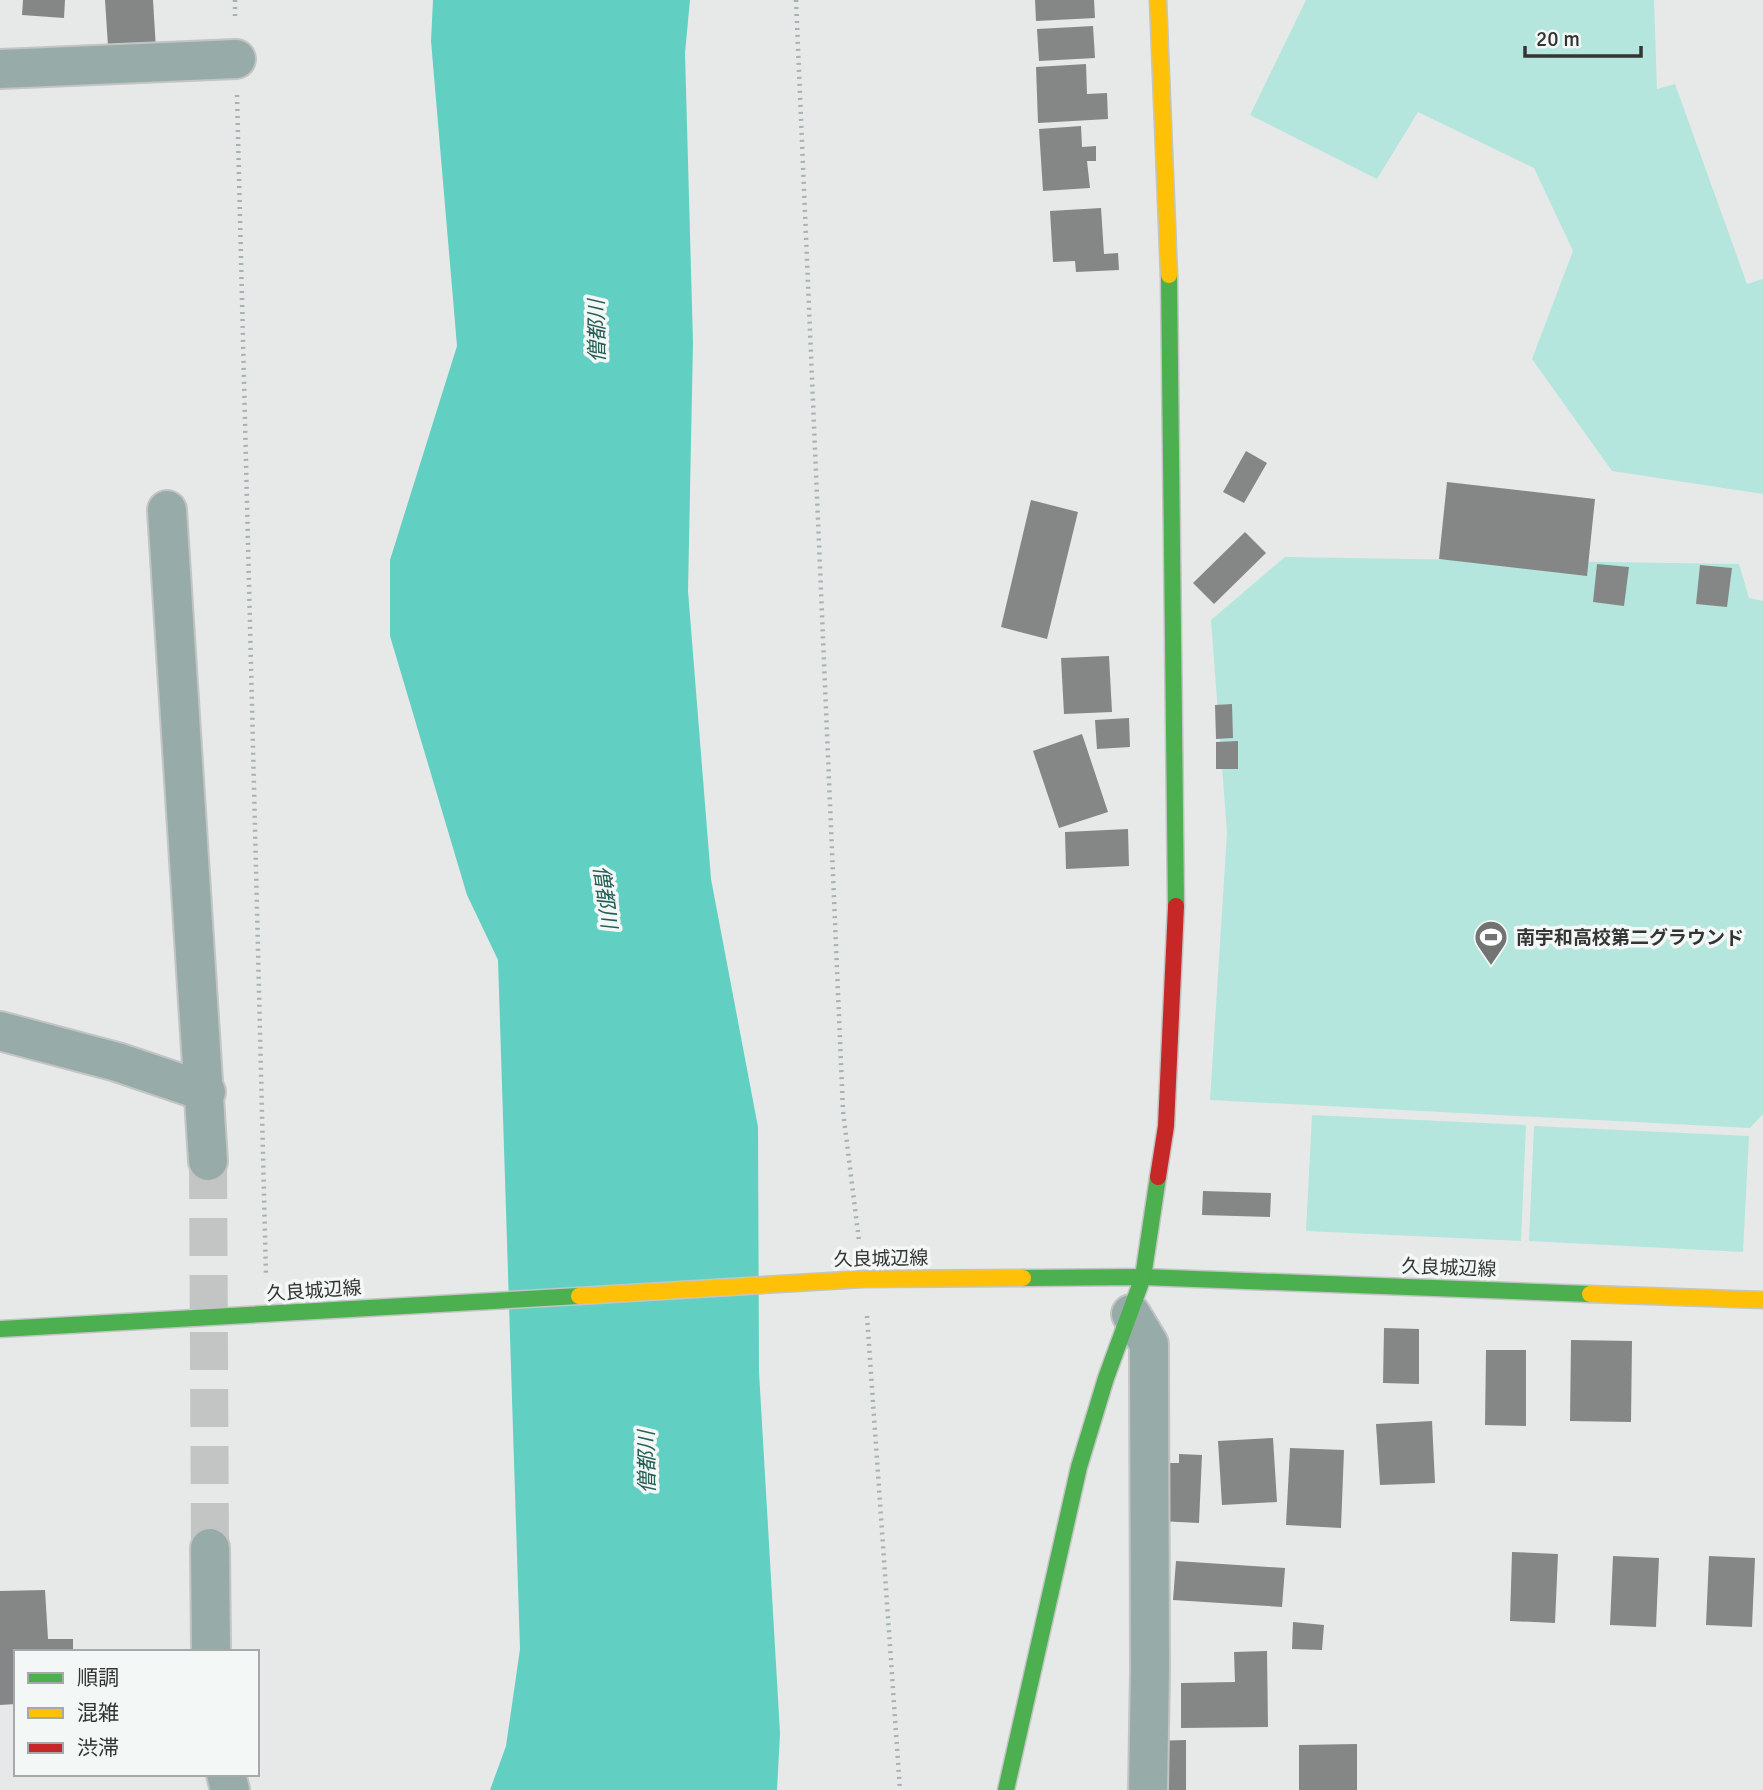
<svg xmlns="http://www.w3.org/2000/svg" width="1763" height="1790" font-family="Signika,'Noto Sans JP',sans-serif">
<style>
.green{fill:#b4e6de}
.water{fill:#61cfc2}
.building{fill:#858786}
.lines{fill:none;stroke-linecap:round;stroke-linejoin:round}
.street-tunnel{stroke:#c3c5c4;stroke-width:38;stroke-dasharray:38 19;stroke-linecap:butt}
.street-casing{stroke:#c3c5c4;stroke-width:42}
.fast-casing{stroke:#c3c5c4;stroke-width:19}
.slow-casing{stroke:#c3c5c4;stroke-width:19}
.jam-casing{stroke:#c3c5c4;stroke-width:19}
.path{stroke:#a6b2b1;stroke-width:4.5;stroke-dasharray:2 5;stroke-linecap:butt}
.street{stroke:#97aca8;stroke-width:38}
.fast{stroke:#4caf50;stroke-width:16}
.slow{stroke:#ffc107;stroke-width:16}
.jam{stroke:#c62828;stroke-width:16}
.labels{text-anchor:middle;stroke-width:7;stroke-linejoin:round;paint-order:stroke}
.poi-label{font-size:19px;font-weight:bold;fill:#333535;stroke:#f3f7f6;text-anchor:start}
.street-label{font-size:19px;fill:#333535;stroke:#f3f7f6}
.water-label{font-size:21px;font-style:italic;fill:#245e55;stroke:#f3f7f6}
</style>
<rect width="100%" height="100%" fill="#e7e9e8"/>
<!-- green -->
<g class="green">
<path d="M1306,0H1654L1657,89L1675,84L1747,284L1763,279V494L1612,471L1532,359L1573,251L1534,168L1418,112L1377,179L1250,115Z"/>
<path d="M1285,557L1739,564L1749,598L1763,601V1114L1750,1128L1210,1100L1227,833L1211,620Z"/>
<path d="M1312,1115L1526,1125L1521,1241L1306,1231Z"/>
<path d="M1534,1126L1749,1136L1743,1252L1529,1241Z"/>
</g>
<!-- water -->
<path class="water" d="M433,0H690L685,53L693,343L688,591L711,879L758,1127L759,1372L780,1733L777,1790H490L506,1746L520,1649L498,960L467,895L390,636V560L457,346L431,41Z"/>
<!-- building -->
<g class="building">
<path d="M23,0H65L64,18L22,15Z"/>
<path d="M105,0H153L156,50L108,46Z"/>
<path d="M1035,0H1094L1095,18L1036,21Z"/>
<path d="M1093,26L1095,58L1039,61L1037,29Z"/>
<path d="M1086,64L1087,94L1107,93L1108,119L1038,123L1036,67Z"/>
<path d="M1081,126L1082,147L1096,146V161H1087L1090,188L1043,191L1039,129Z"/>
<path d="M1101,208L1104,254L1118,253L1119,270L1076,272L1075,261L1053,262L1050,211Z"/>
<path d="M1246,451L1267,463L1244,503L1223,492Z"/>
<path d="M1447,482L1595,499L1587,576L1439,559Z"/>
<path d="M1031,500L1078,512L1047,639L1001,627Z"/>
<path d="M1245,532L1266,553L1214,604L1193,583Z"/>
<path d="M1597,564L1629,567L1624,606L1593,602Z"/>
<path d="M1700,565L1732,568L1727,607L1696,604Z"/>
<path d="M1109,656L1112,712L1064,714L1061,658Z"/>
<path d="M1232,704L1233,738L1216,739L1215,705Z"/>
<path d="M1129,718L1130,747L1097,749L1095,720Z"/>
<path d="M1082,734L1108,812L1059,828L1033,751Z"/>
<path d="M1238,741V769H1216V742Z"/>
<path d="M1128,829L1129,866L1066,869L1065,832Z"/>
<path d="M1203,1191L1271,1193L1270,1217L1202,1215Z"/>
<path d="M1384,1328L1419,1329V1384L1383,1383Z"/>
<path d="M1571,1340L1632,1341L1631,1422L1570,1421Z"/>
<path d="M1486,1350H1526V1426L1485,1425Z"/>
<path d="M1432,1421L1435,1483L1380,1485L1376,1424Z"/>
<path d="M1273,1438L1277,1502L1222,1505L1218,1441Z"/>
<path d="M1290,1448L1344,1450L1341,1528L1286,1525Z"/>
<path d="M1179,1454L1202,1455L1199,1523L1159,1521L1161,1463H1179Z"/>
<path d="M1512,1552L1558,1554L1555,1623L1510,1621Z"/>
<path d="M1613,1556L1659,1558L1656,1627L1610,1625Z"/>
<path d="M1709,1556L1755,1558L1752,1627L1706,1625Z"/>
<path d="M1176,1561L1285,1568L1282,1607L1173,1600Z"/>
<path d="M45,1590L48,1639H73V1652H16V1704L0,1705V1591Z"/>
<path d="M1293,1622L1324,1625L1322,1650L1292,1649Z"/>
<path d="M1267,1651L1268,1727L1181,1728V1683L1235,1682L1234,1652Z"/>
<path d="M1186,1740V1790H1152L1151,1741Z"/>
<path d="M1357,1744V1790H1299V1745Z"/>
</g>
<g class="lines">
<!-- street-tunnel -->
<path class="street-tunnel" d="M208,1161L210,1548"/>
<defs>
<g id="street">
<path d="M0,69L236,59"/>
<path d="M167,510L208,1161"/>
<path d="M0,1031L117,1062L206,1092"/>
<path d="M1131,1314L1149,1344L1150,1670L1148,1790"/>
<path d="M210,1548L211,1652"/>
<path d="M226,1774L230,1790"/>
</g>
<g id="fast">
<path d="M1169,275L1176,906"/>
<path d="M1023,1278L1143,1277L1590,1294"/>
<path d="M0,1329L579,1296"/>
<path d="M1006,1790L1079,1467L1106,1378L1143,1277L1158,1177"/>
</g>
<g id="slow">
<path d="M1158,0L1169,275"/>
<path d="M1590,1294L1763,1300"/>
<path d="M579,1296L864,1279L1023,1278"/>
</g>
<path id="jam" d="M1158,1177L1166,1126L1176,906"/>
</defs>
<!-- street casing -->
<use href="#street" class="street-casing"/>
<!-- fast casing -->
<use href="#fast" class="fast-casing"/>
<!-- slow casing -->
<use href="#slow" class="slow-casing"/>
<!-- jam casing -->
<use href="#jam" class="jam-casing"/>
<!-- path -->
<g class="path">
<path d="M235,0V20"/>
<path d="M796,0L843,1111L859,1241"/>
<path d="M237,95L266,1276"/>
<path d="M867,1316L900,1790"/>
</g>
<!-- street -->
<use href="#street" class="street"/>
<!-- fast -->
<use href="#fast" class="fast"/>
<!-- slow -->
<use href="#slow" class="slow"/>
<!-- jam -->
<use href="#jam" class="jam"/>
</g>
<!-- icons -->
<defs>
<symbol id="stadium-pin" viewBox="-11 -11 22 30"><path d="M0 17L-7.5 6A9.5 9.5 0 1 1 7.5 6Z" fill="#727474" stroke="#f3f7f6"/><path d="M0-5a6.5 5 0 1 0 0 10a6.5 5 0 1 0 0-10ZM-3.5-1.8h7v3.6h-7Z" fill="#fff"/></symbol>
</defs>
<g fill-rule="evenodd">
<use href="#stadium-pin" x="1472" y="918" width="38" height="52"/>
</g>
<g class="labels">
<!-- poi labels -->
<g class="poi-label">
<text x="1516" y="944">南宇和高校第二グラウンド</text>
</g>
<!-- street labels -->
<g class="street-label">
<text transform="translate(881 1258) rotate(-1)" y="7">久良城辺線</text>
<text transform="translate(1449 1267) rotate(2)" y="7">久良城辺線</text>
<text transform="translate(314 1290) rotate(-4)" y="7">久良城辺線</text>
</g>
<!-- water labels -->
<g class="water-label">
<text transform="translate(597 331) rotate(-91)" y="7">僧都川</text>
<text transform="translate(605 897) rotate(82)" y="7">僧都川</text>
<text transform="translate(647 1462) rotate(-91)" y="7">僧都川</text>
</g>
</g>
<!-- legend -->
<rect x="14" y="1650" width="245" height="126" fill="#f3f7f6" stroke="#a6a9a9" stroke-width="2"/>
<rect x="28" y="1673" width="35" height="10" fill="#4caf50" stroke="#a6a9a9" stroke-width="2"/>
<text x="77" y="1685" font-size="21" fill="#333535">順調</text>
<rect x="28" y="1708" width="35" height="10" fill="#ffc107" stroke="#a6a9a9" stroke-width="2"/>
<text x="77" y="1720" font-size="21" fill="#333535">混雑</text>
<rect x="28" y="1743" width="35" height="10" fill="#c62828" stroke="#a6a9a9" stroke-width="2"/>
<text x="77" y="1755" font-size="21" fill="#333535">渋滞</text>
<!-- scale -->
<path d="M1525 46v10h116v-10" fill="none" stroke="#333535" stroke-width="3.5"/>
<text x="1536" y="46" font-size="21" fill="#333535" stroke="#f3f7f6" stroke-width="5" paint-order="stroke">20 m</text>
</svg>
